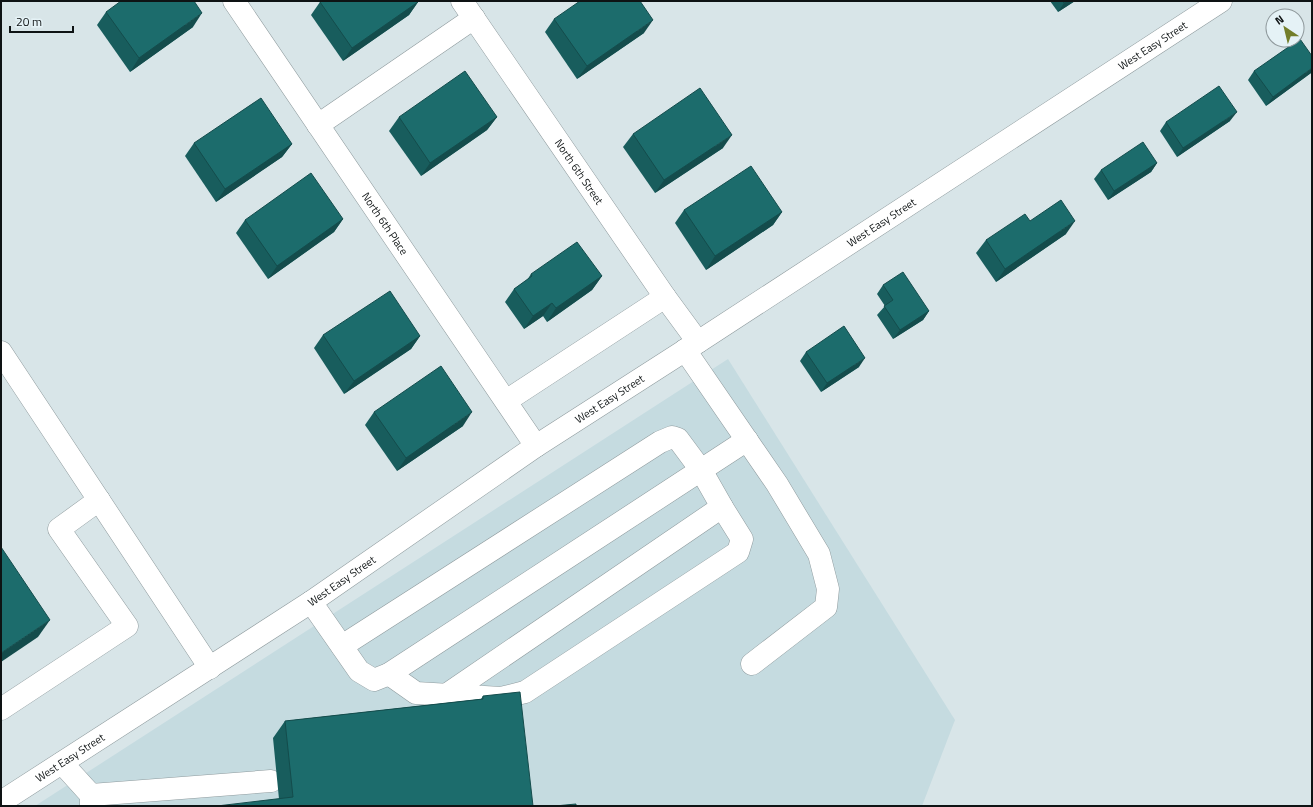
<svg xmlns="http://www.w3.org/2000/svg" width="1313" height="807" font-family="'Titillium Web',sans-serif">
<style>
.built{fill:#c5dbe0}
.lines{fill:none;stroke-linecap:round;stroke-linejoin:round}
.minor-casing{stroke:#8f9b9e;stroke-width:23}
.minor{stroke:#fff;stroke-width:22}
.wall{fill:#185d5d}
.shaded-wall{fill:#144c4c}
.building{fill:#1c6c6c;stroke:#144c4c}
.labels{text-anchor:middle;stroke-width:4;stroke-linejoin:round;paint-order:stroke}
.street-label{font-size:11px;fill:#0e1314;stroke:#e5f2f6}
</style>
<rect width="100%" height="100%" fill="#d8e5e8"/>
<!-- built -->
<path class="built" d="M728,359L955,720L922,806H35Z"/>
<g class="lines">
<defs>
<g id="minor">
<path id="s1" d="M234,1L536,446"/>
<path id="s2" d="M462,1L665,297L698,342"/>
<path d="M318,125L474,18"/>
<path d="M685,350L777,484L819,554L828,589L826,607L752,664"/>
<path d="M1,352L210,668"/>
<path d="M506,401L665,297"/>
<path d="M311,602L359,671L374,680L389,674L747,440"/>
<path d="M342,646L660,442L672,437L678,439L701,470L722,507"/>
<path d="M389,674L416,693L501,698L525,692L738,552L742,539L722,507L446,695"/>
<path d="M1,709L127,626L59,529L99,500"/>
<path d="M62,763L91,795V806"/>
<path d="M91,795L271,781"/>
<path id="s3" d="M1,802L311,602L536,446L698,342L1221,1"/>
</g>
</defs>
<!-- minor casing -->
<use href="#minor" class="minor-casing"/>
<!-- minor -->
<use href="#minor" class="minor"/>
</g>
<!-- wall -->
<g class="wall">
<path d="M1050,1H1075L1058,12Z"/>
<path d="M320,2H418L409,15L343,61L311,15Z"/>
<path d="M106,12L193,27L130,72L97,25Z"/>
<path d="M554,19L644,33L577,79L545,32Z"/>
<path d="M1254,71L1311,73L1266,106L1248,80Z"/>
<path d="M399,117H497L487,130L421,176L389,131Z"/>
<path d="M1230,121L1177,157L1160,131L1166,122Z"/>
<path d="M633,134L723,148L655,193L623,147Z"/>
<path d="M194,143L292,144L282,157L216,202L185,156Z"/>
<path d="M1157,163L1151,172L1108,200L1094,179L1101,170Z"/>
<path d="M684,210L782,212L773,225L706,270L675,223Z"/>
<path d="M343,219L334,232L268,279L236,233L245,220Z"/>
<path d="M1030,221L1066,234L996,282L976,253L986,240Z"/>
<path d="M531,274L602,276L592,290L547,322L543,316L524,329L505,302L514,289L527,280Z"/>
<path d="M883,285L929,311L923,320L893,339L877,315L885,306L877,294Z"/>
<path d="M323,335L420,336L411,349L344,394L314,348Z"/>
<path d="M806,352L859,367L821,392L800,361Z"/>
<path d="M374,412L463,426L397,471L365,425Z"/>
<path d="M483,696L533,806L279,799L273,738L285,721L481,699Z"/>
</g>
<!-- shaded-wall -->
<g class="shaded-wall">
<path d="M1068,1H1075L1058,12L1064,3Z"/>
<path d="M418,2L409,15L343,61L352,48Z"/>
<path d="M202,13L193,27L130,72L139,58Z"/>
<path d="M653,20L644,33L577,79L587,66Z"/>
<path d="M1312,68V72L1311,73L1266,106L1273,97Z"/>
<path d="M1237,112L1230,121L1177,157L1183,148Z"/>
<path d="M497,117L487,130L421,176L430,163Z"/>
<path d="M732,135L723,148L655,193L664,180Z"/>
<path d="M292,144L282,157L216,202L225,189Z"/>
<path d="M1157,163L1151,172L1108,200L1114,191Z"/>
<path d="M782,212L773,225L706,270L715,256Z"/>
<path d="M343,219L334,232L268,279L277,266Z"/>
<path d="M1075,221L1066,234L996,282L1005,269Z"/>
<path d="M602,276L592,290L547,322L556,308Z"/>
<path d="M552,303L543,316L524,329L533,316Z"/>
<path d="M929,311L923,320L893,339L900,330Z"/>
<path d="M420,336L411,349L344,394L354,381Z"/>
<path d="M865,358L859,367L821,392L827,383Z"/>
<path d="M472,412L463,426L397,471L406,458Z"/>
<path d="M50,620L38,637L1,662V653Z"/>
</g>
<!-- building -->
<g class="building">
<path d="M121,1H194L202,13L139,58L106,12Z"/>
<path d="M321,1H417L418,2L352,48L320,2Z"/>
<path d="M580,1H640L653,20L587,66L554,19Z"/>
<path d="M1062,1H1068L1064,3Z"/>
<path d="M1300,39L1312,56V68L1273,97L1254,71Z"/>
<path d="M465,71L497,117L430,163L399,117Z"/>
<path d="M1219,86L1237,112L1183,148L1166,122Z"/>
<path d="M700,88L732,135L664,180L633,134Z"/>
<path d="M261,98L292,144L225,189L194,143Z"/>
<path d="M1143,142L1157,163L1114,191L1101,170Z"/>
<path d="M751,166L782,212L715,256L684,210Z"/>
<path d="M311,173L343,219L277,266L245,220Z"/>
<path d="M1061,200L1075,221L1005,269L986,240L1025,214L1030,221Z"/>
<path d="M577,242L602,276L556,308L552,303L533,316L514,289L532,276L531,274Z"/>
<path d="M903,272L929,311L900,330L884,306L893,300L883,285Z"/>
<path d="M390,291L420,336L354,381L323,335Z"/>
<path d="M844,326L865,358L827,383L806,352Z"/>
<path d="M441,366L472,412L406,458L374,412Z"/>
<path d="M1,547L50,620L1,653Z"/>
<path d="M520,692L533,806H217L293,797L285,721L483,699V696Z"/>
<path d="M576,804V806H555Z"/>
</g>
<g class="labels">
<!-- street labels -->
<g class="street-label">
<text dy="4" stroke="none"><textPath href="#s3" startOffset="1378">West Easy Street</textPath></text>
<text dy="4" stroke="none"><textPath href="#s2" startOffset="207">North 6th Street</textPath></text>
<text dy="4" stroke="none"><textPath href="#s3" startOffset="1054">West Easy Street</textPath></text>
<text dy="4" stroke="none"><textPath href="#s1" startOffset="269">North 6th Place</textPath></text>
<text dy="4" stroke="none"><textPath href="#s3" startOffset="730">West Easy Street</textPath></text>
<text dy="4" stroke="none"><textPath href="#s3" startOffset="406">West Easy Street</textPath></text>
<text dy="4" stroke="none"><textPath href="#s3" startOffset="82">West Easy Street</textPath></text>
</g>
</g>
<!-- border -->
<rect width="1313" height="807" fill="none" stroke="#0e1314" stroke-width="4"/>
<!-- north arrow -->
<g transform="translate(1285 28) rotate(325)"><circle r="19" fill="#e5f2f6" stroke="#8f999c"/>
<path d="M0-3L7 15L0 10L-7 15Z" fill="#737e2a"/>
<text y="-6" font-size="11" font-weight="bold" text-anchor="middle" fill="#0e1314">N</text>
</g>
<!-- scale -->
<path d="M10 26v6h63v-6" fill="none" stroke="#0e1314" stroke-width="2"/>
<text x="16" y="26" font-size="12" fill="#0e1314" stroke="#e5f2f6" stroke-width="3" paint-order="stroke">20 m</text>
</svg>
